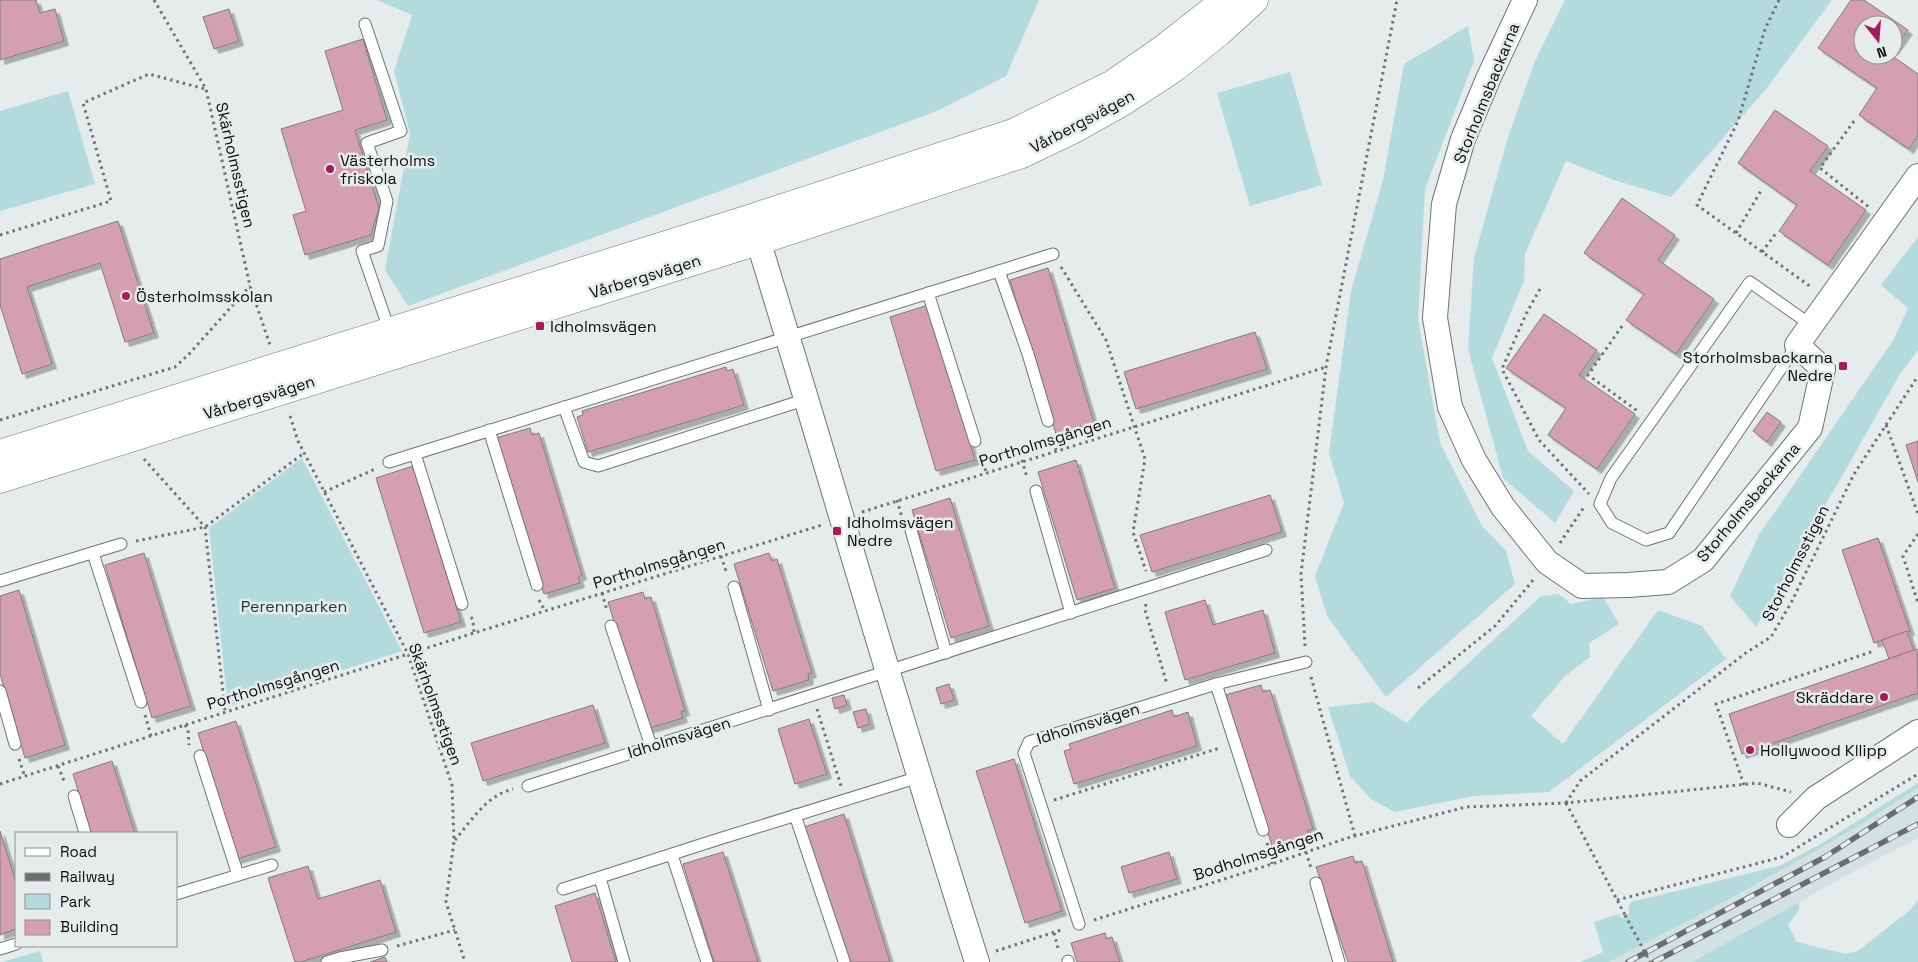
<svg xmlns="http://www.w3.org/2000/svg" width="1918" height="962" font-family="'Space Grotesk',sans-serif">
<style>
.built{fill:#d2e1e1}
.green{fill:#b3dbdd}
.building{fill:#d49faf;stroke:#807c7d;filter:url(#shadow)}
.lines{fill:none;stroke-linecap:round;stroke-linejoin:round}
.service-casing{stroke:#6f7373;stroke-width:13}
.minor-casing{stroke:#6f7373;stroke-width:26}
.tertiary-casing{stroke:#6f7373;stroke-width:29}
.path{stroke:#707373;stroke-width:3;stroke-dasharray:2.5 4;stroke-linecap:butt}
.service{stroke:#fff;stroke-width:11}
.minor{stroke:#fff;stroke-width:24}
.tertiary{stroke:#fff;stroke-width:28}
.rail-casing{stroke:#6b6e6e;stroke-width:5.5}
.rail{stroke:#e6ebeb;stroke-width:4;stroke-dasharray:11;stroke-linecap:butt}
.path-bridge{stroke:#707373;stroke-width:3;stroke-dasharray:2.5 4;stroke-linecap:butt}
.poi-dot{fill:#a71a5d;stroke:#e6ebeb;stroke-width:2}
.labels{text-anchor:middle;stroke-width:5;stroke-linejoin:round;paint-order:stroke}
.street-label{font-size:16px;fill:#0d0e0e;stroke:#e6ebeb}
.poi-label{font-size:16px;fill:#0d0e0e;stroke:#e6ebeb;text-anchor:start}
.park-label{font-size:16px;fill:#19393a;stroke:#e6ebeb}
</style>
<defs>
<filter id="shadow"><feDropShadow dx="4.5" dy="4.5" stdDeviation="0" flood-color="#0004"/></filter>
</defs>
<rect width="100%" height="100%" fill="#e6ebeb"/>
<!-- built -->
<path class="built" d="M1918,788V838L1856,870L1692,962H1609L1768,879L1887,808Z"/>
<!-- green -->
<g class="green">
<path d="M377,0H1039L1006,76L937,111L408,306L385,270L410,134L394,71L412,15Z"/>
<path d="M1565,0H1832L1766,89L1671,197L1614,180L1566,161L1525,254L1524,281L1492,358L1528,451L1574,491L1555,523L1503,478L1468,349L1474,258L1508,137L1535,61Z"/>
<path d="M1468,26L1474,61L1425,189L1418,319L1440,443L1482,526L1506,551L1515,584L1386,697L1327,616L1315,576L1344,503L1329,453L1351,291L1383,180L1404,64Z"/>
<path d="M1290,72L1322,185L1250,206L1217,93Z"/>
<path d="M68,91L95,184L0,211V111Z"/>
<path d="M1918,237V350L1900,374L1756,627L1730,596L1759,535L1894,339L1908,308L1881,285Z"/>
<path d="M302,458L402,651L228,707L209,528Z"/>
<path d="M1559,594L1571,604L1603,597L1619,624L1589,643L1590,657L1565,676L1531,716L1563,744L1658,610L1702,626L1726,659L1549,792L1474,796L1395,812L1371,799L1350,776L1328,707L1373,702L1407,723L1422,706L1541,596Z"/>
<path d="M1918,783V788C1819,853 1714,908 1609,962H1580L1603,952L1594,922L1619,914L1621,918L1630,913L1628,908L1631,902L1779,866L1819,845Z"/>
<path d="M1918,900V962H1692L1799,902V910L1788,925L1797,942L1845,954L1858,951L1910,910Z"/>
<path d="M40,951L43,962H2Z"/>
</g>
<!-- building -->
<g class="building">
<path d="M0,0H36L40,13L55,9L64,41L0,60Z"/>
<path d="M1851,0H1864L1908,30L1893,51V25H1863V55H1891L1918,74V135L1909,149L1859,115L1877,88L1818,48Z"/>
<path d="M229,9L239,41L214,49L203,17Z"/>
<path d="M363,39L387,120L355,130L379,208L371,235L305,255L293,215L306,211L281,129L343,110L325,51Z"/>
<path d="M1775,110L1828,146L1810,171L1866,210L1828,265L1779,231L1797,205L1738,163Z"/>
<path d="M1622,198L1675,235L1658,260L1714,299L1676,354L1626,320L1644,294L1584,253Z"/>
<path d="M118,221L154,333L125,342L100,263L27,287L52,364L22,374L0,305V259Z"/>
<path d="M1048,268L1094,423L1056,434L1010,280Z"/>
<path d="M928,305L975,460L936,471L890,317Z"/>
<path d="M1544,314L1597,350L1579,375L1635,414L1597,469L1548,435L1566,408L1506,368Z"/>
<path d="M1255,332L1267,369L1136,409L1124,372Z"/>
<path d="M726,367L727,371L733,369L744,405L588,452L577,417L583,415L582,411Z"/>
<path d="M1767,412L1781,422L1767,442L1753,431Z"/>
<path d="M530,428L532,435L539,433L582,575L578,577L580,583L544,594L496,438Z"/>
<path d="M1918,441V482L1906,445Z"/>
<path d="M1076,460L1115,588L1077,600L1038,472Z"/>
<path d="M413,466L461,622L424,633L376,478Z"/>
<path d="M1270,495L1282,532L1152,572L1140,535Z"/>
<path d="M950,498L989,626L951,638L912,510Z"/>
<path d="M1878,538L1910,631L1874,643L1842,550Z"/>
<path d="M144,553L191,706L152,718L105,565Z"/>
<path d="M769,553L772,561L777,559L812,673L808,674L809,680L773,691L734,564Z"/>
<path d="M19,590L65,745L25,758L0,674V596Z"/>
<path d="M643,592L645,599L651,597L685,711L681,712L683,718L647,729L608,602Z"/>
<path d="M1205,600L1213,625L1263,610L1275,653L1185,680L1165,612Z"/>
<path d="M1907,631L1914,651L1889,659L1882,640Z"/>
<path d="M1917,649L1918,693L1742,754L1729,714Z"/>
<path d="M949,684L954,700L941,704L936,688Z"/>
<path d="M1261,685L1263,692L1270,690L1313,829L1307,831L1310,837L1273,849L1225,695Z"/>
<path d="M844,695L847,705L835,709L832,698Z"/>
<path d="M593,705L605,743L483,781L471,743Z"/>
<path d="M866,709L870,724L858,728L853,712Z"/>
<path d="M1172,710L1174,717L1188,712L1197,746L1074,784L1064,751L1071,749L1069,744Z"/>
<path d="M809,719L827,774L795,784L778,729Z"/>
<path d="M236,721L276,847L237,859L198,733Z"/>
<path d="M1014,759L1062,911L1025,923L976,771Z"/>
<path d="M112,761L135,833H91L73,774Z"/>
<path d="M844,814L890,962H846L804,827Z"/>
<path d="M0,831L16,882V929L0,935Z"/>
<path d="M723,852L758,962H714L683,864Z"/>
<path d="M1169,852L1177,879L1129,893L1121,867Z"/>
<path d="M1353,856L1355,863L1362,861L1393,962H1348L1316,867Z"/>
<path d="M308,866L318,899L380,880L396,932L301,962H295L268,878Z"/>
<path d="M595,893L616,962H572L555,906Z"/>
<path d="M1105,933L1107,939L1112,937L1120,962H1077L1071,943Z"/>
<path d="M385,957L387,962H370Z"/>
</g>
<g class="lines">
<defs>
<g id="service">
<path d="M365,24L401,131L367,143L387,201L378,246L362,251L390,332"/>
<path d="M999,271L1028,354L1048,421"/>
<path d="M928,293L975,441"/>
<path d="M1797,345L1669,533L1646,540L1612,523L1600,504L1611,478L1750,282L1811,325"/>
<path d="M564,407L584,462L598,466L807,399"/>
<path d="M489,430L537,585"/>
<path d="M415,454L462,604"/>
<path d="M389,462L1053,254"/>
<path d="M1036,491L1071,613"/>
<path d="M911,530L946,653"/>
<path d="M93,553L141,702"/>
<path d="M0,581L121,544"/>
<path d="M734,587L769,710"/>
<path d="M611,626L651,746"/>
<path d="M1216,684L1263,830"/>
<path d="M0,691L15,744"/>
<path d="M200,756L238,875"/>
<path d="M528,786L1266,550"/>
<path d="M74,796L85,833"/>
<path d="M795,815L844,961"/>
<path d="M672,855L707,962"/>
<path d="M600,878L624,962"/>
<path d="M1316,883L1339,962"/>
<path d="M563,889L719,839L919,777"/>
<path d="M176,894L272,865"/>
<path d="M1079,924L1024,753L1029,742L1216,684L1306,662"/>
<path d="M0,949L16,944"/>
<path d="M1068,961V962"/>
<path d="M327,962L340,958L382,950"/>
</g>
<g id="minor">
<path d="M1525,0L1488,79L1463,139L1444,204L1435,318L1450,407L1474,460L1503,507L1547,562L1582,586L1628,585L1668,582L1703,560L1810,428L1823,369L1797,345L1918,176"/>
<path d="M753,224C829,470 899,717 977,962"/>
<path d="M1789,825L1816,798L1918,732"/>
</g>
<g id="tertiary">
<path d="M0,454L752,218L1013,133L1113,84L1162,50L1226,0"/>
<path d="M0,479L758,241L1022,154L1072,130L1122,102L1174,68L1219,32L1254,0"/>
</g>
</defs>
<!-- service casing -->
<use href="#service" class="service-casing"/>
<!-- minor casing -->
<use href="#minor" class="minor-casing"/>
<!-- tertiary casing -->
<use href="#tertiary" class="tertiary-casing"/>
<!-- path -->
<g class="path">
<path d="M154,0L206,89L250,286L270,345"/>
<path d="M1779,0L1765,29L1738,121L1697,205L1811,287"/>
<path d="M1854,121L1820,168L1870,208"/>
<path d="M1736,233L1762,189"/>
<path d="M0,235L111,201L83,103L149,74L205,89"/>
<path d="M1762,252L1776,233"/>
<path d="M1061,267L1106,340L1145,459L1133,532L1146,571"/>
<path d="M1540,289L1526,314L1502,369L1539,440L1589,494"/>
<path d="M1622,326L1588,375L1639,412"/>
<path d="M290,416L298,441L408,654L452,785L454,841L446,902L465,962"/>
<path d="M0,420L175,367L189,354L250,286"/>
<path d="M1886,425L1918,514"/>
<path d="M1051,436L1056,450"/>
<path d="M981,456L986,472"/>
<path d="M144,459L205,527L225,711"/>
<path d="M1022,460L1027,478"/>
<path d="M324,492L375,469"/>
<path d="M897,500L902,518"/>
<path d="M862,512L1326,367"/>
<path d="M1918,534L1903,556L1918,603"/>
<path d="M136,541L205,527L304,453"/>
<path d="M1560,543L1584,507"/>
<path d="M721,556L727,574"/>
<path d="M602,593L607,611"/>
<path d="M539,600L545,611"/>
<path d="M1146,604L1145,610L1167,684"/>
<path d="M471,617L473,620L474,632"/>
<path d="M1305,646L1301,574L1326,367L1397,0"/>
<path d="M1311,677L1355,836"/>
<path d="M1418,688L1495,626L1534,579"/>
<path d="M817,709L841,786"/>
<path d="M145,715L151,736"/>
<path d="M185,725L188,729L189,745"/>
<path d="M19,759L25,777"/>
<path d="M58,766L65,783"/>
<path d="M0,784L474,633L822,525"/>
<path d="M1744,785L1716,704L1874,651"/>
<path d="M1054,800L1220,748"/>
<path d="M1566,803L1580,781L1747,652L1771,637L1791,603L1854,474L1918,376"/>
<path d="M1566,803L1625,915"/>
<path d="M455,840C471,821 487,795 513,789"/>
<path d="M1267,843L1272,864"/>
<path d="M1306,852L1311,868"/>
<path d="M1617,900L1782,857L1918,774"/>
<path d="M1094,920L1272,864L1347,838L1466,807L1566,803L1757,783L1791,792"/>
<path d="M1054,933L1058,948"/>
<path d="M397,946L455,930"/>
<path d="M996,951L1064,929"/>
</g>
<!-- service -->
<use href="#service" class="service"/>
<!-- minor -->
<use href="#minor" class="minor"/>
<!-- tertiary -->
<use href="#tertiary" class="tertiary"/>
<defs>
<g id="rail">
<path d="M1628,962L1825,857L1918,797"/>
<path d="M1654,962L1918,824"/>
</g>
</defs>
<!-- rail casing -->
<use href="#rail" class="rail-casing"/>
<!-- rail -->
<use href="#rail" class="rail"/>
<!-- path-bridge -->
<path class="path-bridge" d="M1625,915L1650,962"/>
</g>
<!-- markers -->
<g class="poi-dot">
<circle cx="330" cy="169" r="5"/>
<circle cx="126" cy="296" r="5"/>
<rect x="535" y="321" width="10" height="10" rx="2.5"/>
<rect x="1838" y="361" width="10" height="10" rx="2.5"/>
<rect x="832" y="526" width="10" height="10" rx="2.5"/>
<circle cx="1884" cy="697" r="5"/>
<circle cx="1750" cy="750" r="5"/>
</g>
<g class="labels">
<!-- street labels -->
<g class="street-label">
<text transform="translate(1486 93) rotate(-68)" y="6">Storholmsbackarna</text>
<text transform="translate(1082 121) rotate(-28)" y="6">Vårbergsvägen</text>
<text transform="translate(236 165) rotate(77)" y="6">Skärholmsstigen</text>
<text transform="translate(645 276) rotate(-17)" y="6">Vårbergsvägen</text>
<text transform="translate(259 397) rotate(-17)" y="6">Vårbergsvägen</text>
<text transform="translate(1045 441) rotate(-17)" y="6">Portholmsgången</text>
<text transform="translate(1748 502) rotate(-50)" y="6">Storholmsbackarna</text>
<text transform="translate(659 563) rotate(-17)" y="6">Portholmsgången</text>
<text transform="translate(1795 563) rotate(-63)" y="6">Storholmsstigen</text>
<text transform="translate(273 684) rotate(-17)" y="6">Portholmsgången</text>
<text transform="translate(436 704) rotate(70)" y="6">Skärholmsstigen</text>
<text transform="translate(1088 723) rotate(-17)" y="6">Idholmsvägen</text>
<text transform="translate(679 737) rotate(-17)" y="6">Idholmsvägen</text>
<text transform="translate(1258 854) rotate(-18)" y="6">Bodholmsgången</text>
</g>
<!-- poi labels -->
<g class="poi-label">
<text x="340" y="166">Västerholms<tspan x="340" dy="18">friskola</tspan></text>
<text x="136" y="302">Österholmsskolan</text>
<text x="550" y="332">Idholmsvägen</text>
<text x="1833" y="363" text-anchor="end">Storholmsbackarna<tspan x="1833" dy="18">Nedre</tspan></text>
<text x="847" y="528">Idholmsvägen<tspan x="847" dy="18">Nedre</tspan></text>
<text x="1874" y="703" text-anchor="end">Skräddare</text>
<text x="1760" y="756">Hollywood Kllipp</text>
</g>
<!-- park labels -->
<g class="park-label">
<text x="294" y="612">Perennparken</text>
</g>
</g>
<!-- legend -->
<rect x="15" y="832" width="162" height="115" fill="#e6ebeb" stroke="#8f9393"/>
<rect x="25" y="848" width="25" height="8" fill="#ffffff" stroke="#8f9393"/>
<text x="60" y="857" font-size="15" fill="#0d0e0e">Road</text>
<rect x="25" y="873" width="25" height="8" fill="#6b6e6e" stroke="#8f9393"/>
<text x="60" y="882" font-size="15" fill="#0d0e0e">Railway</text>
<rect x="25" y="894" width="25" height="15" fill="#b3dbdd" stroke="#8f9393"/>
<text x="60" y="907" font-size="15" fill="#0d0e0e">Park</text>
<rect x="25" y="920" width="25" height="15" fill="#d49faf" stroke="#8f9393"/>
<text x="60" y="932" font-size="15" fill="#0d0e0e">Building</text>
<!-- north arrow -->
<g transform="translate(1878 40) rotate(163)"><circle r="24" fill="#e6ebeb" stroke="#8f9393"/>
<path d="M0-4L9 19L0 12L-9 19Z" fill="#a71a5d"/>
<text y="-8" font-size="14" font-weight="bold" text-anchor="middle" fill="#0d0e0e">N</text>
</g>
</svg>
